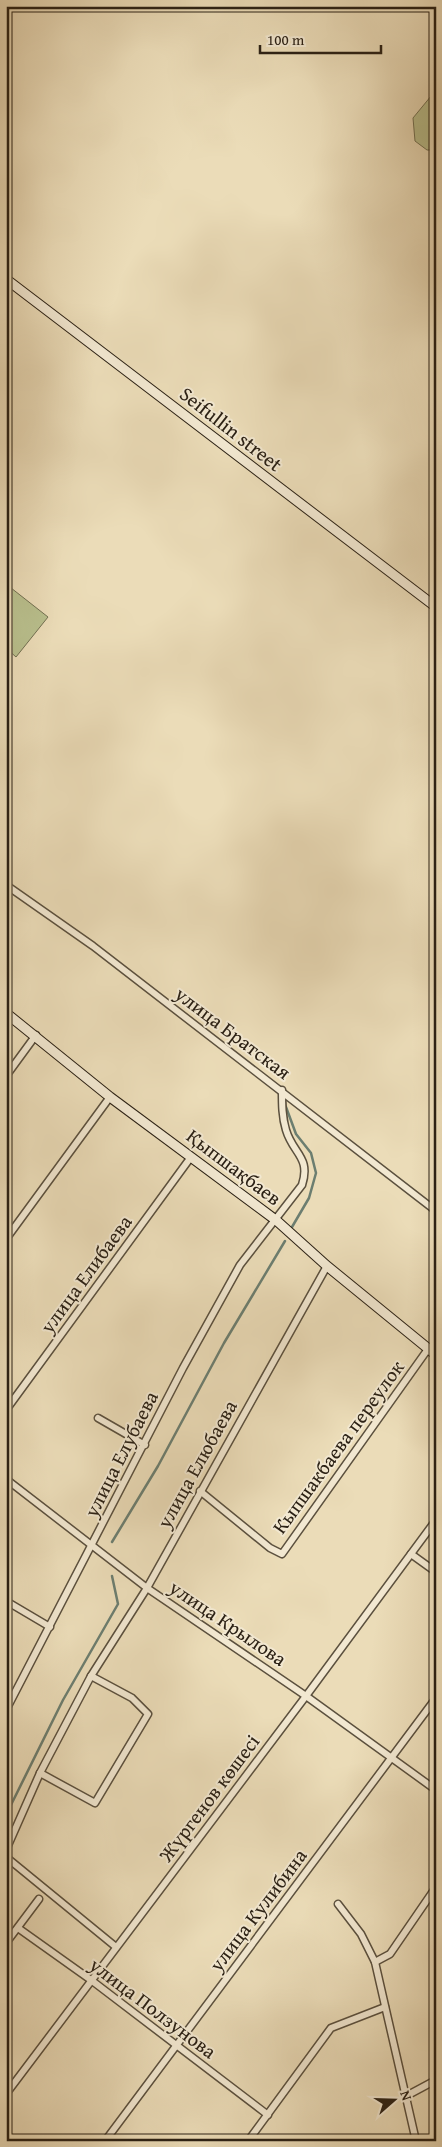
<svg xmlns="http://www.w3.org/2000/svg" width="442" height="2147" font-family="'Gentium Book Plus',serif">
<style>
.green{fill:#b9c08e;stroke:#727052}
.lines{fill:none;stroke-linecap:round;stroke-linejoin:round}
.stream{stroke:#6c7e70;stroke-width:2.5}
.street-casing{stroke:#5b503e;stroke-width:9}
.secondary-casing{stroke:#2b2115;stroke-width:11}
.street{stroke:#f2e8d1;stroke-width:6}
.secondary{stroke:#f2e8d1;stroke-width:9}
.labels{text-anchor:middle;stroke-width:4;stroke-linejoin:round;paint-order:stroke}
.street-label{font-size:20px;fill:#2b2115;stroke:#f2e8d1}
</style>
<rect width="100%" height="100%" fill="#ebdcb8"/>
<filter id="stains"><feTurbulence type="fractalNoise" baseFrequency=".004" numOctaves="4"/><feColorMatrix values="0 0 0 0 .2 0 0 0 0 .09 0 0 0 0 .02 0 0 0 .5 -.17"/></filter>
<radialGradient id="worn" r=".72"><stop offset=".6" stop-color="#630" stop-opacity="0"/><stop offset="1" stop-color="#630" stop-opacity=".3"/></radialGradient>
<!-- green -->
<g class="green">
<path d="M436,90V150H427L415,141L413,118Z"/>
<path d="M6,584L48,617L16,657L6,648Z"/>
</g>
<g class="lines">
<!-- stream -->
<g class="stream">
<path d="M286,1107L296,1134L311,1153L316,1173L309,1198L292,1227"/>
<path d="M112,1542L158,1466L224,1343L285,1241"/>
<path d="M6,1815L63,1700L118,1604L112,1576"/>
</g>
<defs>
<g id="street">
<path d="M6,885L93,946L436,1211"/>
<path d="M6,1076L36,1035"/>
<path d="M6,1239L110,1097"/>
<path d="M6,1410L191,1157"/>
<path d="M98,1418L145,1445"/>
<path d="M6,1479L147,1588L306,1696L436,1790"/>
<path d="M200,1491L270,1548L282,1554L428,1349"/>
<path d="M411,1554L436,1572"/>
<path d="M6,1601L50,1627"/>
<path d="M6,1710L183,1368L240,1265L302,1185C311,1157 293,1154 286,1130C282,1117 282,1104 282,1090"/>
<path d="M40,1773L95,1803L148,1714L132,1698L91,1676"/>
<path d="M6,1850L40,1773L91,1676L147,1588L327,1266"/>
<path d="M6,1857L116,1947"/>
<path d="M338,1904L361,1934L375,1962L416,2141"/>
<path d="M18,1928L91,1980L268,2115"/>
<path d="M6,1943L39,1899"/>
<path d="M375,1962L390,1954L436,1887"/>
<path d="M6,2094L306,1696L436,1520"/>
<path d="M408,2095L436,2080"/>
<path d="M105,2141L436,1698"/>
<path d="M248,2141L331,2028L385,2007"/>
</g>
<g id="secondary">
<path d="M6,279L436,607"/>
<path d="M6,1013L110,1097L277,1221L327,1266L436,1355"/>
</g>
</defs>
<!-- street casing -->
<use href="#street" class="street-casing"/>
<!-- secondary casing -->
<use href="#secondary" class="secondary-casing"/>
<!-- street -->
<use href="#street" class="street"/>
<!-- secondary -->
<use href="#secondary" class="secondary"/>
</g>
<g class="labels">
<!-- street labels -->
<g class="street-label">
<text transform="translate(231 429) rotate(38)" y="7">Seifullin street</text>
<text transform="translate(233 1033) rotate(37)" y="7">улица Братская</text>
<text transform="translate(234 1167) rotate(37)" y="7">Қыпшақбаев</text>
<text transform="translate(86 1274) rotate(-54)" y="7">улица Елибаева</text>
<text transform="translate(338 1447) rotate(-54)" y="7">Кыпшакбаева переулок</text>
<text transform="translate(121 1454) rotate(-63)" y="7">улица Елубаева</text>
<text transform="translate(197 1464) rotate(-61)" y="7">улица Елюбаева</text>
<text transform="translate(228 1623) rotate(34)" y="7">улица Крылова</text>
<text transform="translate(209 1798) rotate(-53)" y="7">Жүргенов көшесі</text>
<text transform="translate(258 1910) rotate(-53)" y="7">улица Кулибина</text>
<text transform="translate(153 2008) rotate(37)" y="7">улица Ползунова</text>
</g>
</g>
<!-- margin -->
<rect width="442" height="2147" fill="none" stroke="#ebdcb8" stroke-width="25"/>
<rect x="8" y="8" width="427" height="2132" fill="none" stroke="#2b2115" stroke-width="2.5"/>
<rect x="12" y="12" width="417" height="2122" fill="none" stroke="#2b2115"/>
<!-- north arrow -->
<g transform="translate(394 2100) rotate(70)" stroke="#f2e8d1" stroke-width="4" paint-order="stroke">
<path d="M0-4L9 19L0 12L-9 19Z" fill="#2b2115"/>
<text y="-8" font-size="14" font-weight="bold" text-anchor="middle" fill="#2b2115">N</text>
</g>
<!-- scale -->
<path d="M260 45v8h121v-8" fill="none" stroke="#2b2115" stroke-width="2.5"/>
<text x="267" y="45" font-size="15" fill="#2b2115" stroke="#f2e8d1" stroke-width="4" paint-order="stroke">100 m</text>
<rect width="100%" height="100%" filter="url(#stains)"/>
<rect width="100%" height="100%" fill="url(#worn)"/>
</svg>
